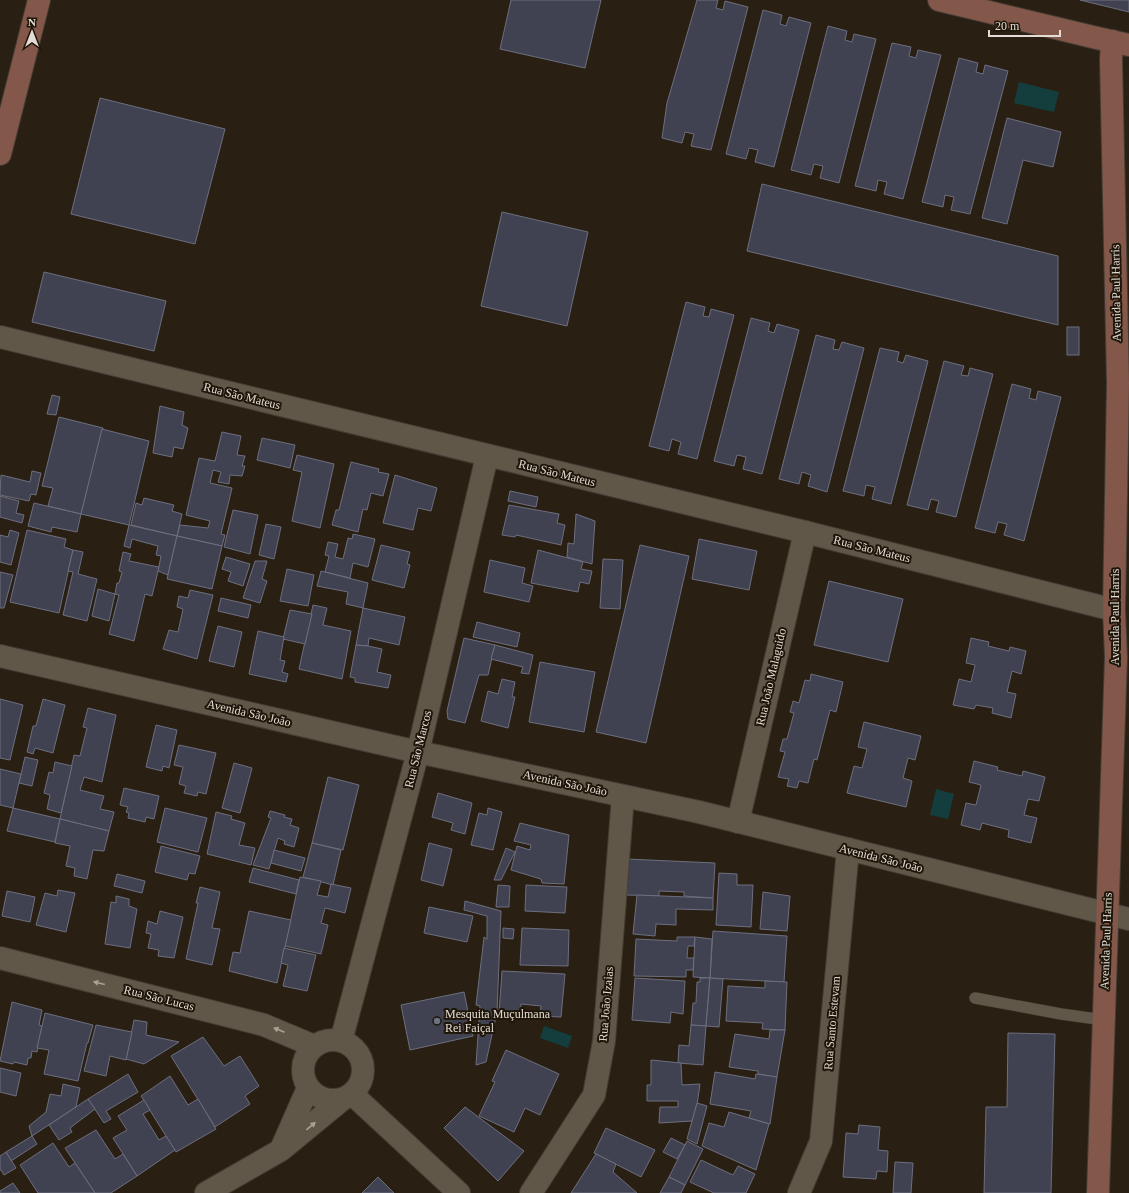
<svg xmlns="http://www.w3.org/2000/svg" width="1129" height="1193" font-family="'Times New Roman',serif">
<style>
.water{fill:#143d3e}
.building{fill:#414251;stroke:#6d6e7f}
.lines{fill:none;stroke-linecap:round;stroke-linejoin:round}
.lane-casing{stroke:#443c34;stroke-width:12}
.street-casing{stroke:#443c34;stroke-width:24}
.secondary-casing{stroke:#443c34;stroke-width:24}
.lane{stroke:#615749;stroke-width:11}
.street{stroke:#615749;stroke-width:22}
.secondary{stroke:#835749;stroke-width:22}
.oneway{fill:#a9a196}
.worship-dot{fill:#6b7280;stroke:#1f160a;stroke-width:1.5}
.labels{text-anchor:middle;stroke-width:4;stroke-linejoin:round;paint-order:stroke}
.street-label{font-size:12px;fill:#e4ddd5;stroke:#1f160a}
.poi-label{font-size:12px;fill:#e4ddd5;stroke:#1f160a;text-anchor:start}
</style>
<rect width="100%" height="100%" fill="#292013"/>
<!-- water -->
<g class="water">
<path d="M1019,82L1059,92L1054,112L1014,103Z"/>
<path d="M936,789L954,794L948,819L930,815Z"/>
<path d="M544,1026L572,1036L568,1048L540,1038Z"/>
</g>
<!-- building -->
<g class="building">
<path d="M511,0H601L585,68L500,49Z"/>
<path d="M697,0H718L716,8L723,10L725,1L748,7L711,150L691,146L694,134L685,132L682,143L662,138L667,103Z"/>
<path d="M1080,0H1129V12Z"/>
<path d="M763,10L782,15L780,24L786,26L789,17L811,23L774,167L755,162L758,150L749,148L746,159L726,154Z"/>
<path d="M828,26L847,31L845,40L852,42L854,34L876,39L839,183L820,178L823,166L814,164L811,175L791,170Z"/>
<path d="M892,43L911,47L909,56L916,58L918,50L941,55L903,199L884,194L887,182L878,180L876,191L855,186Z"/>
<path d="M959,58L978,63L976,72L983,74L985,65L1008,71L970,214L951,210L954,197L945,195L943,207L922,202Z"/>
<path d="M100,98L225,129L195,244L71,214Z"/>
<path d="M1007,118L1061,132L1053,167L1023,160L1007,224L982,218Z"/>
<path d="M762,184L1058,256V325L747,251Z"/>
<path d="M502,212L588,232L567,326L481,306Z"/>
<path d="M44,272L166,301L154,351L32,322Z"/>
<path d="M686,302L705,307L703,316L709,317L711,309L734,315L697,459L678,454L681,442L672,439L669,451L649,446Z"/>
<path d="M751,318L770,323L768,331L774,333L777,324L799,330L762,474L743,469L746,457L737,455L734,466L714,461Z"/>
<rect x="1067" y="327" width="12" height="28"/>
<path d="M816,335L835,340L833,349L839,350L842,342L864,348L827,492L808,486L811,475L802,472L799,484L779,479Z"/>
<path d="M880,348L899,352L897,361L903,363L906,355L928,361L891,504L872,499L875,487L866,485L864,496L843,491Z"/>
<path d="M944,361L964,366L961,375L968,376L970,368L993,374L956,517L936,512L939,501L931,499L928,510L907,505Z"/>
<path d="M1012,384L1031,389L1029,398L1036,400L1038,391L1061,397L1024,541L1004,535L1007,524L998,522L995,533L975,528Z"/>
<path d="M52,395L60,397L56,415L47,414Z"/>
<path d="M160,406L184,412L182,425L188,428L183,449L174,447L172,457L153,453Z"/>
<path d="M59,417L103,428L81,514L48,506L53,488L42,486Z"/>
<path d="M102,429L149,441L129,525L81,514Z"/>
<path d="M222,432L241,436L237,455L245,456L242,466H245L242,476L230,475L229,484L218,482L221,472L213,470L210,483L232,488L221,534L225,535L222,546L177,536L180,525L208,528L210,521L186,515L199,458L215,461Z"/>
<path d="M262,438L295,445L290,468L257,460Z"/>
<path d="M297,455L334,464L320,528L292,521L302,472L293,470Z"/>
<path d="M351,462L379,469L378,472L389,474L383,496L371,493L367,510L363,509L358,532L332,525L336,510H339Z"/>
<path d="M32,471L41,473L36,495L31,494L29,501L0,495L1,475L30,482Z"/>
<path d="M395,475L437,488L431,511L418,508L413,530L383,523Z"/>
<path d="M510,491L538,497L536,507L508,501Z"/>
<path d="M0,496L19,501L16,513L24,515L22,523L0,517Z"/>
<path d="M144,498L174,505L172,511L182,514L177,536L131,525L136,503L142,505Z"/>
<path d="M34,503L81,514L77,532L52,527L51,532L28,526Z"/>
<path d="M509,505L559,514L557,523L565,525L561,545L516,535L515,537L502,535Z"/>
<path d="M233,510L258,515L250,554L224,547Z"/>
<path d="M576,514L595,521L592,564L567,557L568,543L574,544Z"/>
<path d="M266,524L281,527L274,559L259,555Z"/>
<path d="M129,525L177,536L168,575L158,571L161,556L156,555L158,546L132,539L130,548L124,546Z"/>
<path d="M10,530L19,533L11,565L0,562V535L8,537Z"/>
<path d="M27,530L66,539L64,547L73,550L59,613L10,602Z"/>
<path d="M353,534L375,539L368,567L353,563L350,578L325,572L329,556L325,555L328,542L338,544L335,557L343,559L348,538L352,539Z"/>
<path d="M177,536L222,546L212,589L167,579Z"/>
<path d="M699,539L757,551L749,590L692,579Z"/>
<path d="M381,545L410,552L407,564L410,565L404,588L372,580Z"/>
<path d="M640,545L689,556L646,743L596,732Z"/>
<path d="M73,550L83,552L78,574L97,579L87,621L63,615L73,572L68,571Z"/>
<path d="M538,550L583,562L581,569L592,571L589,584L580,582L578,592L531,583Z"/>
<path d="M123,552L131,554L129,561L159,567L152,596L145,594L134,641L109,634L119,595L115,594L117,583H119L122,572L119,571Z"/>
<path d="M226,557L250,564L243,586L228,581L231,572L222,569Z"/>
<path d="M603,559L623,560L620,609L600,608Z"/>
<path d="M490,560L525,568L522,583L533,586L529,602L484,592Z"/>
<path d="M255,561H267L262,579L267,581L260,603L243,598Z"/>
<path d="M287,569L314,575L308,606L280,601Z"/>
<path d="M321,571L368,583L363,608L346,604L348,592L317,586Z"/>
<path d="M0,572L13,575L4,608H0Z"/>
<path d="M829,581L903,599L888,662L814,645Z"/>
<path d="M98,589L115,594L109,621L92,616Z"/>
<path d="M190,590L213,595L197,659L163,649L169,630L178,632L183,609L177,607L179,596L188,598Z"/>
<path d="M221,598L251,605L248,618L218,611Z"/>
<path d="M313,605L327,608L323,625L351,631L342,679L299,669Z"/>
<path d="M363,608L405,617L399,645L369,638L368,646L356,645Z"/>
<path d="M290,610L312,614L305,644L283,639Z"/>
<path d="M477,622L520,633L517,647L473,637Z"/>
<path d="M218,626L242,632L234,667L209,661Z"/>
<path d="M258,631L284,637L280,660L285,661L282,672L288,674L286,682L249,674Z"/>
<path d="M464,638L495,645L488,675H479L465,723L448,719L447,711Z"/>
<path d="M971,638L989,642L988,646L1009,651L1010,647L1026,651L1021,674L1012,671L1007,692L1016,694L1011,718L992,713L993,708L976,705L974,709L953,705L959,679L971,682L975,665L966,663Z"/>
<path d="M356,645L368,646L382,649L377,672L391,675L388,688L355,682V678L350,677Z"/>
<path d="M495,645L533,655L529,674L521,673L523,667L491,659Z"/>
<path d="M540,662L595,672L584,732L529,722Z"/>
<path d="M811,674L843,682L836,712L830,710L817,760L814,759L808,783L799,781L797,788L787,786L789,779L778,777L785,752L780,751L783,739H787L794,713L790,712L793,701L799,703L805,680L810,681Z"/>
<path d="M502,679L515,682L512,697H515L508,728L481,721L488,691L498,694Z"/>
<path d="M0,699L23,705L10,760L0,758Z"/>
<path d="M43,699L65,705L53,753L35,748L33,754L27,752L33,726H36Z"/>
<path d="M88,708L116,715L102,782L84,777L80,790L104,796L100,809L114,812L109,831L60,819L74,755L80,756L87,728L83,727Z"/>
<path d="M864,722L921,736L915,760L908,758L903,778L912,781L906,807L847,793L854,766L862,768L867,749L858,747Z"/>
<path d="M156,725L177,730L169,768L163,766L162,771L146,767Z"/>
<path d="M179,745L216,753L206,794L198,792L197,796L184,793L186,786L179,784L183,767L174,765Z"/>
<path d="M25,757L38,760L32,786L19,783Z"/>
<path d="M974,761L998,767L997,770L1022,776L1023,771L1045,777L1039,801L1028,799L1024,815L1037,818L1031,843L1008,837L1009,830L982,823L980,830L961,825L966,803L976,805L981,785L969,782Z"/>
<path d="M55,762L72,766L61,813L47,809L50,795L44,793L49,772L53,773Z"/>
<path d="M234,763L252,768L240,813L222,808Z"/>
<path d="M0,769L21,774L13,808L0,805Z"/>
<path d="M328,777L359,785L343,850L312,843Z"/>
<path d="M124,788L159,796L154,819L146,817L145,822L128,818L129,813L126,812L128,807L120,805Z"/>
<path d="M438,793L472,803L465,834L451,830L453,823L432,817Z"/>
<path d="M13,808L60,819L55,842L7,831Z"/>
<path d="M165,808L207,818L198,852L157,842Z"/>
<path d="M488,808L502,812L493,850L471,845L479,813L487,815Z"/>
<path d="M270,811L285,815L284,817L292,819L290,825L299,828L294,847L284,844L285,841L278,838L269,869L253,865L271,818L268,817Z"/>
<path d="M216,812L232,816L231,819L245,823L239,845L255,848L251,865L207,854Z"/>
<path d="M60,819L109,831L104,851L93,850L87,879L74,876L75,868L66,866L70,846L55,843Z"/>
<path d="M520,823L569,835L564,884L542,883L541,879L511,870L517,846L530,850L531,845L514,841Z"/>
<path d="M312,843L341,850L333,885L303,877Z"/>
<path d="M429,843L452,849L443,886L421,880Z"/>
<path d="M161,846L200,856L195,874L189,873L187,880L155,872Z"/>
<path d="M506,848L515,852L501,880H494Z"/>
<path d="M274,850L305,858L301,871L271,863Z"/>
<path d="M627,859L715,863L713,898L684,896V892L659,891V896L627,895Z"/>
<path d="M253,868L299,880L296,894L249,882Z"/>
<path d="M719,873L737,874V885H753L751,927L716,925Z"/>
<path d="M117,874L145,881L142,893L114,886Z"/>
<path d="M300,877L321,881L317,895L328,897L331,884L351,888L345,913L325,908L321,923L328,925L321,954L285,946Z"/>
<path d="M498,885L510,886L509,907H496Z"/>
<path d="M526,885L567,887L565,913L525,911Z"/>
<path d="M200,887L220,892L212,928L220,929L212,965L186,959L198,903H196Z"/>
<path d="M58,890L75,893L66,932L36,925L45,893L57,896Z"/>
<path d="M7,891L35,897L30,922L2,916Z"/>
<path d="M763,892L790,896L787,931L760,929Z"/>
<path d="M637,895L713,898V910L676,909V925L656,924L655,936L633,934Z"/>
<path d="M116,896L129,899V906L137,909L130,948L105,944L111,902L116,903Z"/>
<path d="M465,901L501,911L497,1012L486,1062L476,1065L480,1006L476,1005L484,937L487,939V916L464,910Z"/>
<path d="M429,907L473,916L467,942L424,933Z"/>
<path d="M160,911L183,917L174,958L158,956L159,950L148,948L151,934L146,933L148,921L157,924Z"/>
<path d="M249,911L291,920L277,983L229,971L233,952L240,953Z"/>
<path d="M503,928L514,929L513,939L503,938Z"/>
<path d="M522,928L569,930L568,966L520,965Z"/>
<path d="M713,931L787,936L784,982L710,978Z"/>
<path d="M677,937H695L694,946H688L687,958H694L693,970H686V977L634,976L636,939L677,941Z"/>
<path d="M695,937L712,939L710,978L693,977Z"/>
<path d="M284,948L316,955L307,991L283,986L288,965L281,963Z"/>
<path d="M502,971L565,974L561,1017L540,1016L541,1006L521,1004L520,1014L499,1013Z"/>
<path d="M635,978L685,981L683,1014L671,1012L670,1023L632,1020Z"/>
<path d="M700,978H710L706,1026L691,1025L693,1003H696L697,982H700Z"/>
<path d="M710,978L723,979L719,1027L706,1026Z"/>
<path d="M765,981L787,982L785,1030L762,1029L763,1023L726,1021L728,986L765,988Z"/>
<path d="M464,992L473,1036L410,1050L401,1005Z"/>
<path d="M12,1002L42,1010L39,1025L42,1026L37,1052L32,1051L31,1058H28L27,1065L14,1062L13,1064L0,1061Z"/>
<path d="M45,1013L93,1025L88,1043H87L78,1081L44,1074L49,1050L37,1048Z"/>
<path d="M134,1020L147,1022L146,1035L179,1042L144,1064L126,1059Z"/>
<path d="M96,1025L132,1032L126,1060L110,1056L106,1076L84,1071Z"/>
<path d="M691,1025L706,1026L703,1065L678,1063L679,1045L689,1046Z"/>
<path d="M770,1030H785L777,1077L758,1074V1071L729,1067L735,1034L769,1039Z"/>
<path d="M1008,1033L1055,1034L1051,1193H984L986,1107H1007Z"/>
<path d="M203,1037L224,1066L240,1056L259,1086L245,1096L250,1104L215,1127L171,1056Z"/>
<path d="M506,1050L559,1074L540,1115L525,1108L514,1132L479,1116L495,1082L492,1081Z"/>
<path d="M651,1060L681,1063L682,1085L700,1084L697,1105L692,1121L659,1123L660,1107H678V1101H647V1085H651Z"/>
<path d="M0,1068L21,1073L16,1096L0,1092Z"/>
<path d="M715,1072L755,1079L756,1074L777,1077L770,1124L749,1118L751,1111L710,1104Z"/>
<path d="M128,1074L138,1092L106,1111L111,1119L104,1123L88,1099Z"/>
<path d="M170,1076L188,1105L198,1099L216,1129L176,1152L141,1096Z"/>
<path d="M63,1084L80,1088L76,1107L32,1136L29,1126L46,1112L50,1094L61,1096Z"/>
<path d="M88,1099L95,1109L70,1128L72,1132L59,1140L49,1125Z"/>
<path d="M144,1100L150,1110L143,1114L159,1140L166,1136L175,1150L137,1176L113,1138L127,1130L118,1116Z"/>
<path d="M697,1103L707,1106L697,1144L687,1139Z"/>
<path d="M465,1107L524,1151L498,1181L444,1128Z"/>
<path d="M729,1112L769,1124L756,1170L702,1146L709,1123L724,1127Z"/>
<path d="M859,1125L880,1127L878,1150L888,1151L887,1172L877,1171L876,1179L843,1177L846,1133L858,1134Z"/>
<path d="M606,1128L655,1150L641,1177L594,1153Z"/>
<path d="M96,1130L115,1159L123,1154L137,1176L111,1193H95L65,1148Z"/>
<path d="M32,1136L37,1144L11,1161L6,1152Z"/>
<path d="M671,1138L685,1145L677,1159L663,1152Z"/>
<path d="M687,1141L703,1149L685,1185L669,1177Z"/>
<path d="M53,1143L69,1167L75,1163L95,1193H38L20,1165Z"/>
<path d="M6,1152L16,1168L4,1175L1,1170H0V1156Z"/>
<path d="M596,1154L616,1164L613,1172L637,1193H571Z"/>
<path d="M701,1160L733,1175L738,1166L755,1174L746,1193H714L690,1182Z"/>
<path d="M895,1162L913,1163L911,1193H893Z"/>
<path d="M378,1177L394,1193H362Z"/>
<path d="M669,1177L685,1185L681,1193H660Z"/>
<path d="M13,1183L20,1193H0V1191Z"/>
</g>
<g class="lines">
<defs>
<path id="lane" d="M975,998L1061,1014L1104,1020"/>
<g id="street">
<path d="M0,337L805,532L1114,610"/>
<path d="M0,656L418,752L699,812L1129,919"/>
<path d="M738,822L805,532"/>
<path d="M0,958L264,1025L314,1046"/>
<circle cx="333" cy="1070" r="30"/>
<path d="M341,1041L418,752L487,456"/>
<path d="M352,1094L459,1193"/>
<path d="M282,1147L308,1088"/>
<path d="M206,1193L281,1150L343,1099"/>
<path d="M531,1193L594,1095L604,1041L623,796"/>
<path d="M799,1193L821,1141L848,849"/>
</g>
<g id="secondary">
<path d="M939,0L1097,38L1129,45"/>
<path d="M0,154L39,0"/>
<path d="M1098,1193L1116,657L1114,610L1118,383L1111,60L1112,41"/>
</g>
</defs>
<!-- lane casing -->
<use href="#lane" class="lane-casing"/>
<!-- street casing -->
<use href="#street" class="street-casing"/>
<!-- secondary casing -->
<use href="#secondary" class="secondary-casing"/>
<!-- lane -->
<use href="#lane" class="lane"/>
<!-- street -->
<use href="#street" class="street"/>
<!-- secondary -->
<use href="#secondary" class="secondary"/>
</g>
<!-- one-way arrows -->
<defs><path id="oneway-solid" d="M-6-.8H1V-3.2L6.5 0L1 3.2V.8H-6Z"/></defs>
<g class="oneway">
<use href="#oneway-solid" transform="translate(99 983) rotate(-166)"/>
<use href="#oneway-solid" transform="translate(279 1030) rotate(-157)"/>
<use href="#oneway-solid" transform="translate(311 1126) rotate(-40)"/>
</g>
<!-- markers -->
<circle class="worship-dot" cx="437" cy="1021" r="4"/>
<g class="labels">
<!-- street labels -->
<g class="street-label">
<text transform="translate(1116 293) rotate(-91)" y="4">Avenida Paul Harris</text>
<text transform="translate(242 396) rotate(14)" y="4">Rua São Mateus</text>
<text transform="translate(557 473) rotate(14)" y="4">Rua São Mateus</text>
<text transform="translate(872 549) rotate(14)" y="4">Rua São Mateus</text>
<text transform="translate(1115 617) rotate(-90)" y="4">Avenida Paul Harris</text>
<text transform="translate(771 677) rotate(-77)" y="4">Rua João Malaguido</text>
<text transform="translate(249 713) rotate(13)" y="4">Avenida São João</text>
<text transform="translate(418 749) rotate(-76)" y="4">Rua São Marcos</text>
<text transform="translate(565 783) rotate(12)" y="4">Avenida São João</text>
<text transform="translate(881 858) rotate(14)" y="4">Avenida São João</text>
<text transform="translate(1106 941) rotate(-88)" y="4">Avenida Paul Harris</text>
<text transform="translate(159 998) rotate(14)" y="4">Rua São Lucas</text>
<text transform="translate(606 1004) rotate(-85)" y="4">Rua João Izaias</text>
<text transform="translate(832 1023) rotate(-85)" y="4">Rua Santo Estevam</text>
</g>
<!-- poi labels -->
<g class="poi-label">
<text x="445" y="1018">Mesquita Muçulmana<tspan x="445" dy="14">Rei Faiçal</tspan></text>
</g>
</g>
<!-- north arrow -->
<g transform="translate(32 32)" stroke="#1f160a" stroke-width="3" paint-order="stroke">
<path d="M0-3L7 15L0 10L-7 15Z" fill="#e4ddd5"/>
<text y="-6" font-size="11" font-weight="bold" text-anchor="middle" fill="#e4ddd5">N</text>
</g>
<!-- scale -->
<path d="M989 30v6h71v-6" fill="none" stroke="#e4ddd5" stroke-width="2"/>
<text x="995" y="30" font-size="12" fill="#e4ddd5" stroke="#1f160a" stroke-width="3" paint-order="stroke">20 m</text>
</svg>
